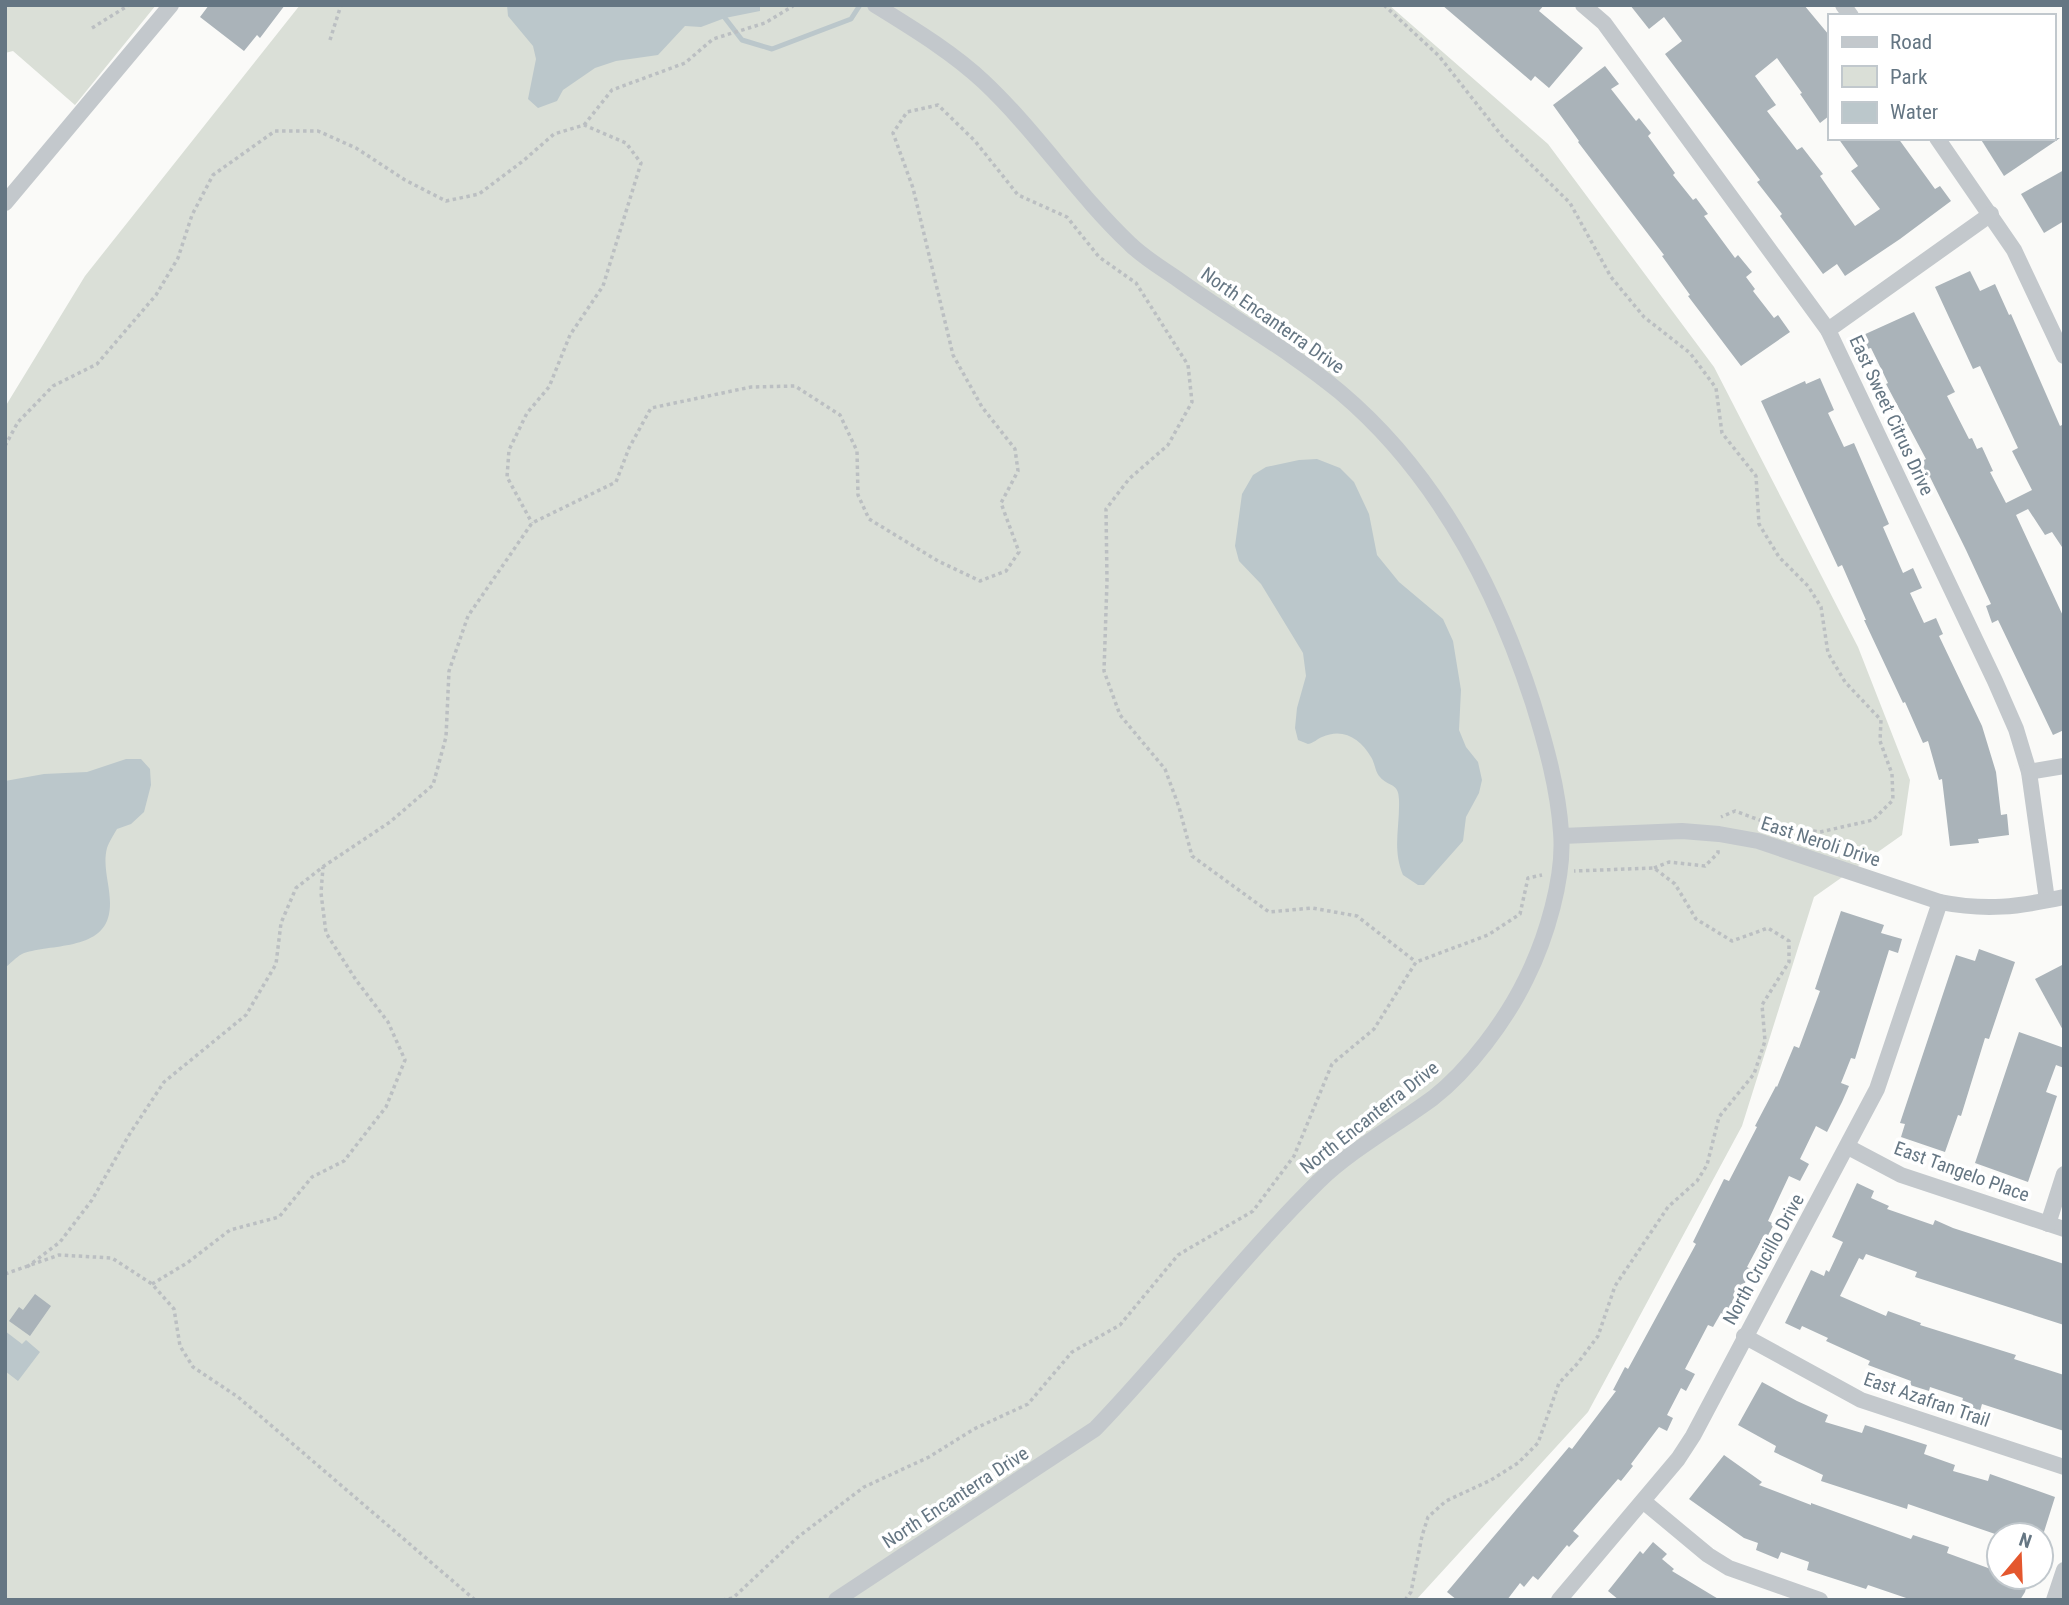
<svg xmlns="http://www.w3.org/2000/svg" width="2069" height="1605" font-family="'Roboto Condensed',sans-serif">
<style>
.green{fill:#dadfd7}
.water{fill:#bbc7cb}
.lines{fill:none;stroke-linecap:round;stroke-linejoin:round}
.stream{stroke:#bbc7cb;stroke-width:5}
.building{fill:#aab3b9}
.path{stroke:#bbbfc2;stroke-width:3.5;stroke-dasharray:3.5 3.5;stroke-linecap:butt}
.street{stroke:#c3c8cc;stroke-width:16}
.labels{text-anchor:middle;stroke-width:7;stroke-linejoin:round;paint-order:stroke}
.street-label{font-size:19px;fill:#657683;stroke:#fff}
</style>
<rect width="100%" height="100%" fill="#fafaf8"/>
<!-- green -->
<g class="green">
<path d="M5,5H156L75,105L13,51L5,53Z"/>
<path d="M300,5H1389L1548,144L1714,367L1858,647L1910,780L1902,835L1814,897L1742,1126L1588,1412L1416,1600H5V407L85,276Z"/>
</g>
<!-- water -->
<g class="water">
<path d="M507,5H760V11L725,18L701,27L685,26L658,55L616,61L595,68L563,90L557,101L538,108L528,99L536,59L533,46L508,16Z"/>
<path d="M1317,459L1340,468L1354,482L1369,514L1377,555L1399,582L1443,619L1453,641L1461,690L1459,730L1466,747L1478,762L1482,780L1479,793L1466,817L1463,841L1424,885H1418L1403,875C1392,849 1400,827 1399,800C1399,782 1388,787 1380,777C1375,772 1375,763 1371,757C1361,739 1343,727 1322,737C1317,739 1314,743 1308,744L1298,740L1295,728L1297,708L1306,676L1303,653L1261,584L1239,561L1235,546L1242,494L1253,475L1266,467L1299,460Z"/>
<path d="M126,759H141L150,769L151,785L144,812L131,824L117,829C114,834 109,842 107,848C101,871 115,895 108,918C98,951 46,944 22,954C16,957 10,964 5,968V781L44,774L87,772Z"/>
<path d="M5,1331L22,1344L26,1340L40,1352L18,1381L5,1371Z"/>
</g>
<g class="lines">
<!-- stream -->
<path class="stream" d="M725,18L742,40L772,49L851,19L860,5"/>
</g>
<!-- building -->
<g class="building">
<path d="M209,5H285L260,38L257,35L244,51L200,17Z"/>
<path d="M1442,5H1544L1539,11L1583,48L1549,88L1535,76L1531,81Z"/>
<path d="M1630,5H1804L1829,35V116L1820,123L1800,94L1802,93L1777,58L1755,76L1776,105L1767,111L1797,150L1802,147L1823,174L1820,176L1855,226L1880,209L1851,171L1858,166L1838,138H1898L1935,189L1940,186L1951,201L1900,239L1845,276L1837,264L1823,274L1780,216L1782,214L1757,182L1760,180L1665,54L1682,41L1664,17L1649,29Z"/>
<path d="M1605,66L1619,84L1611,89L1636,121L1639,118L1651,133L1648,136L1675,173L1673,175L1693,200L1696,198L1708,214L1704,216L1735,258L1738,255L1752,272L1746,277L1755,289L1753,291L1774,318L1778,315L1790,332L1741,366L1688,296L1690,295L1662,256L1664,255L1578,142L1579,141L1553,105Z"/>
<path d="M1980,138H2060L2004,176Z"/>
<path d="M2064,170V221L2044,233L2021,194Z"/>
<path d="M1970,271L1980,291L1995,284L2009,315L2011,314L2060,426L2064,424V550L2052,532L2045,535L2028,509L2016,515L2064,618V730L2053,735L1998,620L1992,623L1986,606L1991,604L1966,550L1930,477L1926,478L1918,463L1926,459L1886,384L1888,383L1871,348L1867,349L1861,336L1914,312L1955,392L1947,396L1969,439L1972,438L1977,449L1982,447L1993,471L1990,472L2006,503L2032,490L2012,451L2018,448L1980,366L1973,369L1935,287Z"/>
<path d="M1820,378L1834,410L1828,413L1844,447L1854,443L1889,524L1883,527L1903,573L1913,568L1922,588L1910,593L1924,623L1936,618L1943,634L1939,636L1982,726L1996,772L2001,815L2007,814L2009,835L1978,839L1979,843L1950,846L1942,779L1939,780L1928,741L1923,743L1905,702L1903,703L1864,620H1866L1842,565L1838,567L1761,401L1805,381L1806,384Z"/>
<path d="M1841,911L1884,925L1881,933L1902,939L1898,953L1889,950L1855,1059L1851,1058L1841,1083L1849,1086L1842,1102L1827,1132L1816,1126L1800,1159L1809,1164L1800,1181L1789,1176L1768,1221L1774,1224L1765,1241L1762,1239L1747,1267L1752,1270L1727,1316L1721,1313L1713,1327L1708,1325L1685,1369L1695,1374L1686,1391L1681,1388L1667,1415L1673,1418L1667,1431L1659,1427L1631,1464L1633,1466L1621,1481L1618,1479L1573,1531L1579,1536L1569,1547L1567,1545L1538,1580L1533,1576L1524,1587L1520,1583L1507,1600H1457L1447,1592L1569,1447L1572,1449L1616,1391L1613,1390L1625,1367L1628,1369L1696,1244L1693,1242L1724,1179L1729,1181L1757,1127L1755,1126L1776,1086L1777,1087L1794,1046L1799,1048L1820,991L1815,989Z"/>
<path d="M1979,949L2015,962L1989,1039L1985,1038L1961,1116L1958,1115L1945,1152L1901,1137L1905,1124L1900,1123L1956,955L1975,961Z"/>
<path d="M2064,964V1032L2035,979Z"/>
<path d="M2019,1032L2064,1048V1068L2056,1065L2046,1092L2057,1096L2028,1182L1975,1163Z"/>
<path d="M1857,1183L1874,1191L1871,1198L1889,1206L1887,1209L1933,1225L1935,1220L1953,1228L2064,1264V1325L1915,1277L1917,1272L1866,1254L1863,1260L1859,1258L1840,1296L1886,1316L1888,1311L1921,1323L1920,1325L2016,1355L2014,1359L2064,1375V1431L1982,1404L1980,1411L1961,1405L1963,1398L1930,1387L1929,1391L1910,1385L1911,1381L1868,1365L1870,1361L1826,1341L1828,1338L1802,1326L1800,1330L1785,1323L1811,1270L1824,1276L1826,1270L1829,1272L1843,1242L1832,1237Z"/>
<path d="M35,1294L51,1306L30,1336L9,1321L19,1307L23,1310Z"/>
<path d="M1762,1382L1797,1401L1828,1415L1825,1422L1862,1433L1865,1425L1927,1445L1924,1454L1955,1465L1953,1471L1988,1481L1990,1474L2055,1497L2043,1535H1998L1908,1504L1907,1509L1821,1481L1823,1475L1774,1452L1776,1446L1738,1425Z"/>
<path d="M1724,1455L1762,1482L1759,1485L1811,1505V1503L1911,1539L1913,1535L1949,1547L1947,1553L1999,1572V1577H2029L2025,1592L2020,1600H1912L1868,1585L1866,1589L1807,1570L1809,1562L1781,1552L1778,1559L1756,1550L1758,1543L1744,1538L1689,1499Z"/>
<path d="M1653,1542L1667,1554L1662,1559L1674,1569L1672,1571L1720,1600H1619L1608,1591L1640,1551L1643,1554Z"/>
</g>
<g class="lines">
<!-- path -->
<g class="path">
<path d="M1384,5L1439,56L1502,136L1570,203L1611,277L1644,317L1690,353L1716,388L1722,433L1756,476L1759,524L1779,557L1808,586L1821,607L1828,653L1845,682L1881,720L1880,741L1892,774L1893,800L1873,820L1820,832L1773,825L1735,811L1721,817"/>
<path d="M92,28L129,5"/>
<path d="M330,40L341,5"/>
<path d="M584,125L612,90L685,63L713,39L765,23L793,6"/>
<path d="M5,446L18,422L53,386L97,364L156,295L178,258L192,215L213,175L275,131H318L356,148L405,180L446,201L479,194L523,161L554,134L584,125L626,143L641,163L603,286L570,335L549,387L527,413L509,450L507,477L532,523"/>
<path d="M1654,868L1669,862L1705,866L1718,853V849"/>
<path d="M27,1267L60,1242L92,1200L129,1135L164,1082L246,1015L276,964L281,923L296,888L324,866L390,822L433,785L446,737L449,671L468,616L532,523L616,482L629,448L651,408L751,387L795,386L840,415L857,451L858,495L869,519L938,561L980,581L1006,571L1019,552L1001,503L1018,471L1015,449L982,407L953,355L913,188L893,133L907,112L938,105L975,141L1018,195L1067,217L1099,257L1136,283L1188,365L1192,402L1168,445L1129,479L1106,509L1107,581L1104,671L1120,715L1165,769L1179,807L1192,856L1269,912L1312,908L1357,916L1416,962"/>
<path d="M5,1274L59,1255L112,1258L152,1284L174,1309L180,1346L193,1367L238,1397L475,1600"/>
<path d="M152,1284L187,1263L230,1230L279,1217L312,1177L344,1161L386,1107L405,1060L388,1022L356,980L326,933L321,893L323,867"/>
<path d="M722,1600L733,1598L798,1537L864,1487L929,1457L974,1429L1028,1404L1072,1352L1120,1325L1178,1255L1253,1211L1294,1156L1332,1064L1374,1029L1416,962L1488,935L1520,914L1528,878L1542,875"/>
<path d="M1405,1600L1411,1592L1422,1536L1428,1517L1446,1501L1491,1480L1518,1463L1538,1443L1559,1383L1577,1364L1598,1336L1615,1286L1668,1207L1697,1181L1707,1165L1719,1117L1754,1074L1765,1041L1762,1005L1789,962V941L1768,928L1732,941L1696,919L1675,884L1654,868L1574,871"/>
</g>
<!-- street -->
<g class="street">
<path d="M1583,5L1604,23L1828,330L1995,681L2016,729L2029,772L2047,900"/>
<path d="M1843,5L1851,16"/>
<path d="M1937,138L2014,250L2064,356"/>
<path d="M5,203L171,5"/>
<path d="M1828,330L1991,214"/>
<path d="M2029,772L2064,766"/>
<path d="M1562,836L1682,831L1719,834L1758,841L1940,902C1986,911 2018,907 2064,897"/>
<path d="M1848,1147L1901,1175L2064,1229"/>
<path d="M2048,1224L2064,1174"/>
<path d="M1744,1336L1861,1400L2064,1467"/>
<path d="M1643,1501L1708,1555L1729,1568L1820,1600"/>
<path d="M836,1600L1095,1429C1172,1349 1239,1260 1318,1182C1352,1149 1395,1126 1433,1098C1469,1070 1506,1020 1526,979C1546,939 1565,877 1561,832C1558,788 1546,745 1533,703C1495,586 1435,472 1340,392C1288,349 1230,317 1176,278C1160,267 1143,257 1130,244C1077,194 1037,132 984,82C952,52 912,28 875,5"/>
<path d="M1559,1600L1678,1459L1693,1436L1877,1089L1940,902"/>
<path d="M2054,1600L2064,1570"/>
</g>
</g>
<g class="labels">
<!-- street labels -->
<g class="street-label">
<text transform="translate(1273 320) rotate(35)" y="7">North Encanterra Drive</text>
<text transform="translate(1892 415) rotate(65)" y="7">East Sweet Citrus Drive</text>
<text transform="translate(1821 841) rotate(18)" y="7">East Neroli Drive</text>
<text transform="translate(1369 1117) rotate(-38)" y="7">North Encanterra Drive</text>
<text transform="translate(1962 1171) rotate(20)" y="7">East Tangelo Place</text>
<text transform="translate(1763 1259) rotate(-61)" y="7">North Crucillo Drive</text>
<text transform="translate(1927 1399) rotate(19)" y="7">East Azafran Trail</text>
<text transform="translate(955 1497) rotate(-33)" y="7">North Encanterra Drive</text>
</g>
</g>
<!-- border -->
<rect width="2069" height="1605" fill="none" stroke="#657683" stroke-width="14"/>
<!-- legend -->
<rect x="1828" y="14" width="228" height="126" fill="#ffffff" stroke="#c1c8cd" stroke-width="2"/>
<rect x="1842" y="37" width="35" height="10" fill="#c3c8cc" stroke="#c1c8cd" stroke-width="2"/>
<text x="1890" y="49" font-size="21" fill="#657683">Road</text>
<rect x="1842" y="66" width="35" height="21" fill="#dadfd7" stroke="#c1c8cd" stroke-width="2"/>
<text x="1890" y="84" font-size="21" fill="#657683">Park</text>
<rect x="1842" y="102" width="35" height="21" fill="#bbc7cb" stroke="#c1c8cd" stroke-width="2"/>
<text x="1890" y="119" font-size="21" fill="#657683">Water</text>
<!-- north arrow -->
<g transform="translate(2020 1556) rotate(19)"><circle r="33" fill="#ffffff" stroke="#c1c8cd" stroke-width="2"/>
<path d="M0-5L12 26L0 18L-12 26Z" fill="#e4572e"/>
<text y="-10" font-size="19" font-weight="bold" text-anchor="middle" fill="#657683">N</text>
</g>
</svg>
